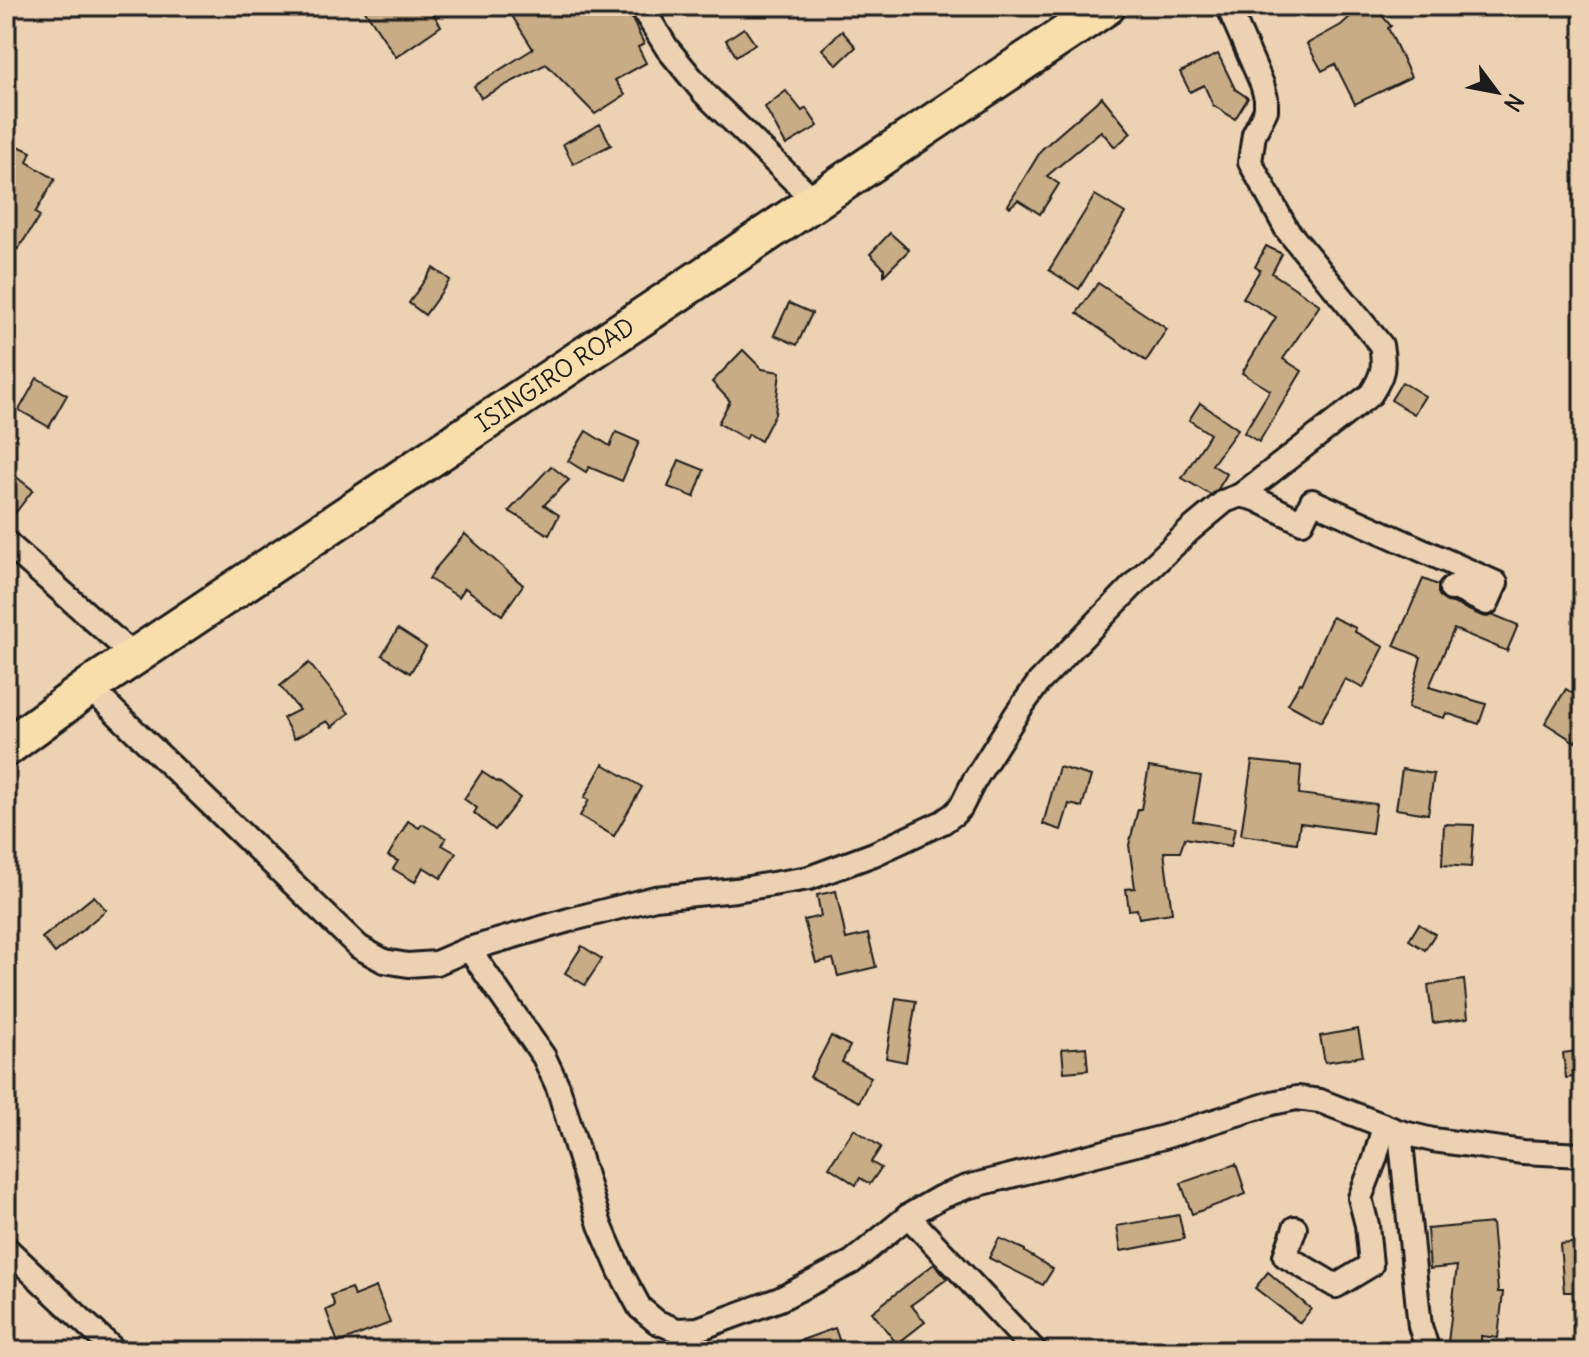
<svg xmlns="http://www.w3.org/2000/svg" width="1589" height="1357" font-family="Delius,sans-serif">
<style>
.building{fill:#c8ac85;stroke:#1c1c1c;stroke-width:2}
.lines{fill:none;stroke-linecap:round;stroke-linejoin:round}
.minor-casing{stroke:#1c1c1c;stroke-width:28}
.primary-casing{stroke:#1c1c1c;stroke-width:42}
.minor{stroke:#ecd1b3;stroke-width:22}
.primary{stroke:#f8deab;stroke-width:36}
.labels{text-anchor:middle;stroke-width:6;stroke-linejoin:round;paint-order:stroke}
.street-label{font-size:24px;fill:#1c1c1c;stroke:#ecd1b3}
</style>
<rect width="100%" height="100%" fill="#ecd1b3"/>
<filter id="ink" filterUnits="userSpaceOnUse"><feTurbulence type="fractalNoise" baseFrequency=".0125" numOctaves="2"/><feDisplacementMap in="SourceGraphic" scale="16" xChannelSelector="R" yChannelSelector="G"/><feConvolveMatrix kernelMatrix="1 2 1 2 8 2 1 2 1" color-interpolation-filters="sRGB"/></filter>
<g filter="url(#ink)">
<!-- building -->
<g class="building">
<path d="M362,6H428L441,26L396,57Z"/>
<path d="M520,6H626L644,44L638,47L646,63L615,80L625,95L595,114L546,64L481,98L474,86L533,49L509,11Z"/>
<path d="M1362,6H1374L1391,26L1388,28L1411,77L1355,104L1335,64L1322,71L1307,44L1341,25Z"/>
<path d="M744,28L755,44L736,56L726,40Z"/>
<path d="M842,31L856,47L837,65L822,49Z"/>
<path d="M1218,54L1235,89L1248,98L1235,119L1213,105L1204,85L1190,92L1180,72Z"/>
<path d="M786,91L802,111L806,108L818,126L786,145L765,107Z"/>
<path d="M1102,97L1131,133L1115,147L1101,131L1047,176L1059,184L1040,214L1018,200L1010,207L1008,205L1042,149Z"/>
<path d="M600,124L611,145L573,164L563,144Z"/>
<path d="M14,144L31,152L27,162L55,179L35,213L40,216L18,249L6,241V161Z"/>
<path d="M1095,195L1125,213L1079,289L1049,270Z"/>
<path d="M890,233L909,250L884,275V268L870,254Z"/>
<path d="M1266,246L1282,254L1272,273L1320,305L1283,359L1302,371L1259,442L1244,433L1270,390L1242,373L1276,317L1243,298L1260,270L1255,267Z"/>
<path d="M433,268L450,280L425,315L409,303Z"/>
<path d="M1098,283L1167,329L1146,361L1077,313Z"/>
<path d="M789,303L812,313L797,345L774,335Z"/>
<path d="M743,350L762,369L780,372L775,414L761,441L749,434L746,439L718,423L730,401L712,382Z"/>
<path d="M37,378L67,395L49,427L19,410Z"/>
<path d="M1402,382L1425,396L1414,414L1391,400Z"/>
<path d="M1200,403L1238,429L1212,465L1227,474L1218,489L1211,495L1182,478L1210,434L1189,420Z"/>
<path d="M586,431L610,446L616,432L639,442L622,481L589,467L586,472L568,461Z"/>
<path d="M679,460L704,470L694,497L668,487Z"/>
<path d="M551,466L569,480L544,505L559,515L549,535L509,511Z"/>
<path d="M6,469L33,490L6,525Z"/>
<path d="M465,534L523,585L502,615L465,588L459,597L429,579L435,569Z"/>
<path d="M1423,579L1438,585V593L1441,598L1447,602L1453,603L1482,616L1487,617L1494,615L1518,625L1507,651L1454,629L1429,687L1486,704L1479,724L1446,713L1444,718L1408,708L1421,657L1394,646Z"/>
<path d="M1332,617L1356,628L1355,632L1384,647L1363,688L1345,679L1321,722L1288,704L1300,683L1302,684Z"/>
<path d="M398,629L426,647L410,673L382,655Z"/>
<path d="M309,663L349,713L332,727L327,721L294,739L283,718L299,710L280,686Z"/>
<path d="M1566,689L1583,700V729L1575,742L1545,723Z"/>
<path d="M1252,761L1301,766L1299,794L1376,804L1372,833L1300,823L1297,843L1241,835Z"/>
<path d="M603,764L642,787L614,836L580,816L589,800L584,798Z"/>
<path d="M1059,767L1091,776L1082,807L1069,804L1061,830L1043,824Z"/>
<path d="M1149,767L1201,776L1193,821L1235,828L1231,846L1185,838L1180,852H1164L1172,913L1139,918L1137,909L1129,910L1126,889L1135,888L1129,845L1138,809H1141Z"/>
<path d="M1402,769L1434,774L1428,814L1396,809Z"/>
<path d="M482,772L497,782L498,781L520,798L495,830L474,813L477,808L464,799Z"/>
<path d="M408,821L419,828L422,824L446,838L442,845L456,853L441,878L423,867L415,882L393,869L398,861L388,856Z"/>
<path d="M1444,824L1474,825L1471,867L1442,865Z"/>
<path d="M836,891L846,939L868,934L876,967L838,976L833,959L816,963L804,920L821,916L817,895Z"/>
<path d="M94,896L106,910L55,953L42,938Z"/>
<path d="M1419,924L1435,934L1425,950L1409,940Z"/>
<path d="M582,946L602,959L585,985L565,973Z"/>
<path d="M1464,980L1468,1018L1433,1023L1428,985Z"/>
<path d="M896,998L916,1001L906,1062L886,1058Z"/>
<path d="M1358,1029L1363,1056L1325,1062L1320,1036Z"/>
<path d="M831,1036L850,1046L842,1062L871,1077L859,1102L810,1077Z"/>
<path d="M1086,1047L1088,1070L1064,1072L1062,1049Z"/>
<path d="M1583,1050V1076L1566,1078L1563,1053Z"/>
<path d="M854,1129L881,1147L871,1162L881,1168L870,1184L860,1178L856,1185L829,1167Z"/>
<path d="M1236,1164L1246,1194L1192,1214L1181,1183Z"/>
<path d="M1179,1215L1184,1239L1121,1251L1117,1226Z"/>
<path d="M1492,1223L1498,1292H1503L1498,1338L1481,1336L1482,1349L1447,1351L1457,1266L1430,1269L1427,1229Z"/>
<path d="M999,1238L1025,1250V1252L1053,1269L1043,1285L989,1258Z"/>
<path d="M1583,1242V1292H1564L1560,1244Z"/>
<path d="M934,1264L947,1279L911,1305L925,1322L897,1344L872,1312Z"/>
<path d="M1268,1272L1311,1309L1300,1323L1255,1288Z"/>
<path d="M376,1287L390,1323L338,1343L326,1310L335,1306L331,1295L351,1288L354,1296Z"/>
<path d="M835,1328L843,1351H777V1349Z"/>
</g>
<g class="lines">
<defs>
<g id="minor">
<path d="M641,6L667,48L704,93L815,201"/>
<path d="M1228,6L1262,84L1266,98V110L1254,134L1250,162L1287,230L1381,345C1385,367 1383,375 1371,394L1241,495"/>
<path d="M6,542L134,656"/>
<path d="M89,687L359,947L384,961L408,965L436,963L469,949L569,920L655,898L736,890L809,878L874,854L943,822L954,814L961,807L974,781L1017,713L1039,682L1144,574L1190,530L1225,501L1241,495L1256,499L1302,522L1312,501L1496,583L1487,603L1453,587L1451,589"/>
<path d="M469,949L544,1057L558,1087L600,1225L620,1271L640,1308L657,1322L677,1330L698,1329L780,1299L852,1262L908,1216L941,1197L967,1187L1164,1137L1272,1103L1297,1098L1320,1101L1400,1132L1433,1140L1523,1152L1583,1155"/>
<path d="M1400,1132L1418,1308L1420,1326L1428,1351"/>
<path d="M908,1216L1035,1351"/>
<path d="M1295,1228L1285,1256L1336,1286L1371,1265L1367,1225L1360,1198L1375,1159L1384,1126"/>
<path d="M6,1248L115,1351"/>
</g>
<g id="primary">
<path id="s1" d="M6,748L89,687L1107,6"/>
</g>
</defs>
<!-- minor casing -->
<use href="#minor" class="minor-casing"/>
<!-- primary casing -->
<use href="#primary" class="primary-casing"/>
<!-- minor -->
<use href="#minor" class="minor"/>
<!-- primary -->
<use href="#primary" class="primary"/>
</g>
</g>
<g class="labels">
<!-- street labels -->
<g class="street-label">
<text dy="8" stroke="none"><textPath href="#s1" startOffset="664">ISINGIRO ROAD</textPath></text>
</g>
</g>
<!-- margin -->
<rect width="1589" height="1357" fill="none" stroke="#ecd1b3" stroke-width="32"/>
<rect x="16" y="16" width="1557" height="1325" fill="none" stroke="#1c1c1c" stroke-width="3" filter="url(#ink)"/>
<!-- north arrow -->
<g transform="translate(1497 92) rotate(122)" stroke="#ecd1b3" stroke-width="6" paint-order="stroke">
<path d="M0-6L14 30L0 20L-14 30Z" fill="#1c1c1c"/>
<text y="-12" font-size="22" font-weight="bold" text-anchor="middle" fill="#1c1c1c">N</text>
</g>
</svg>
